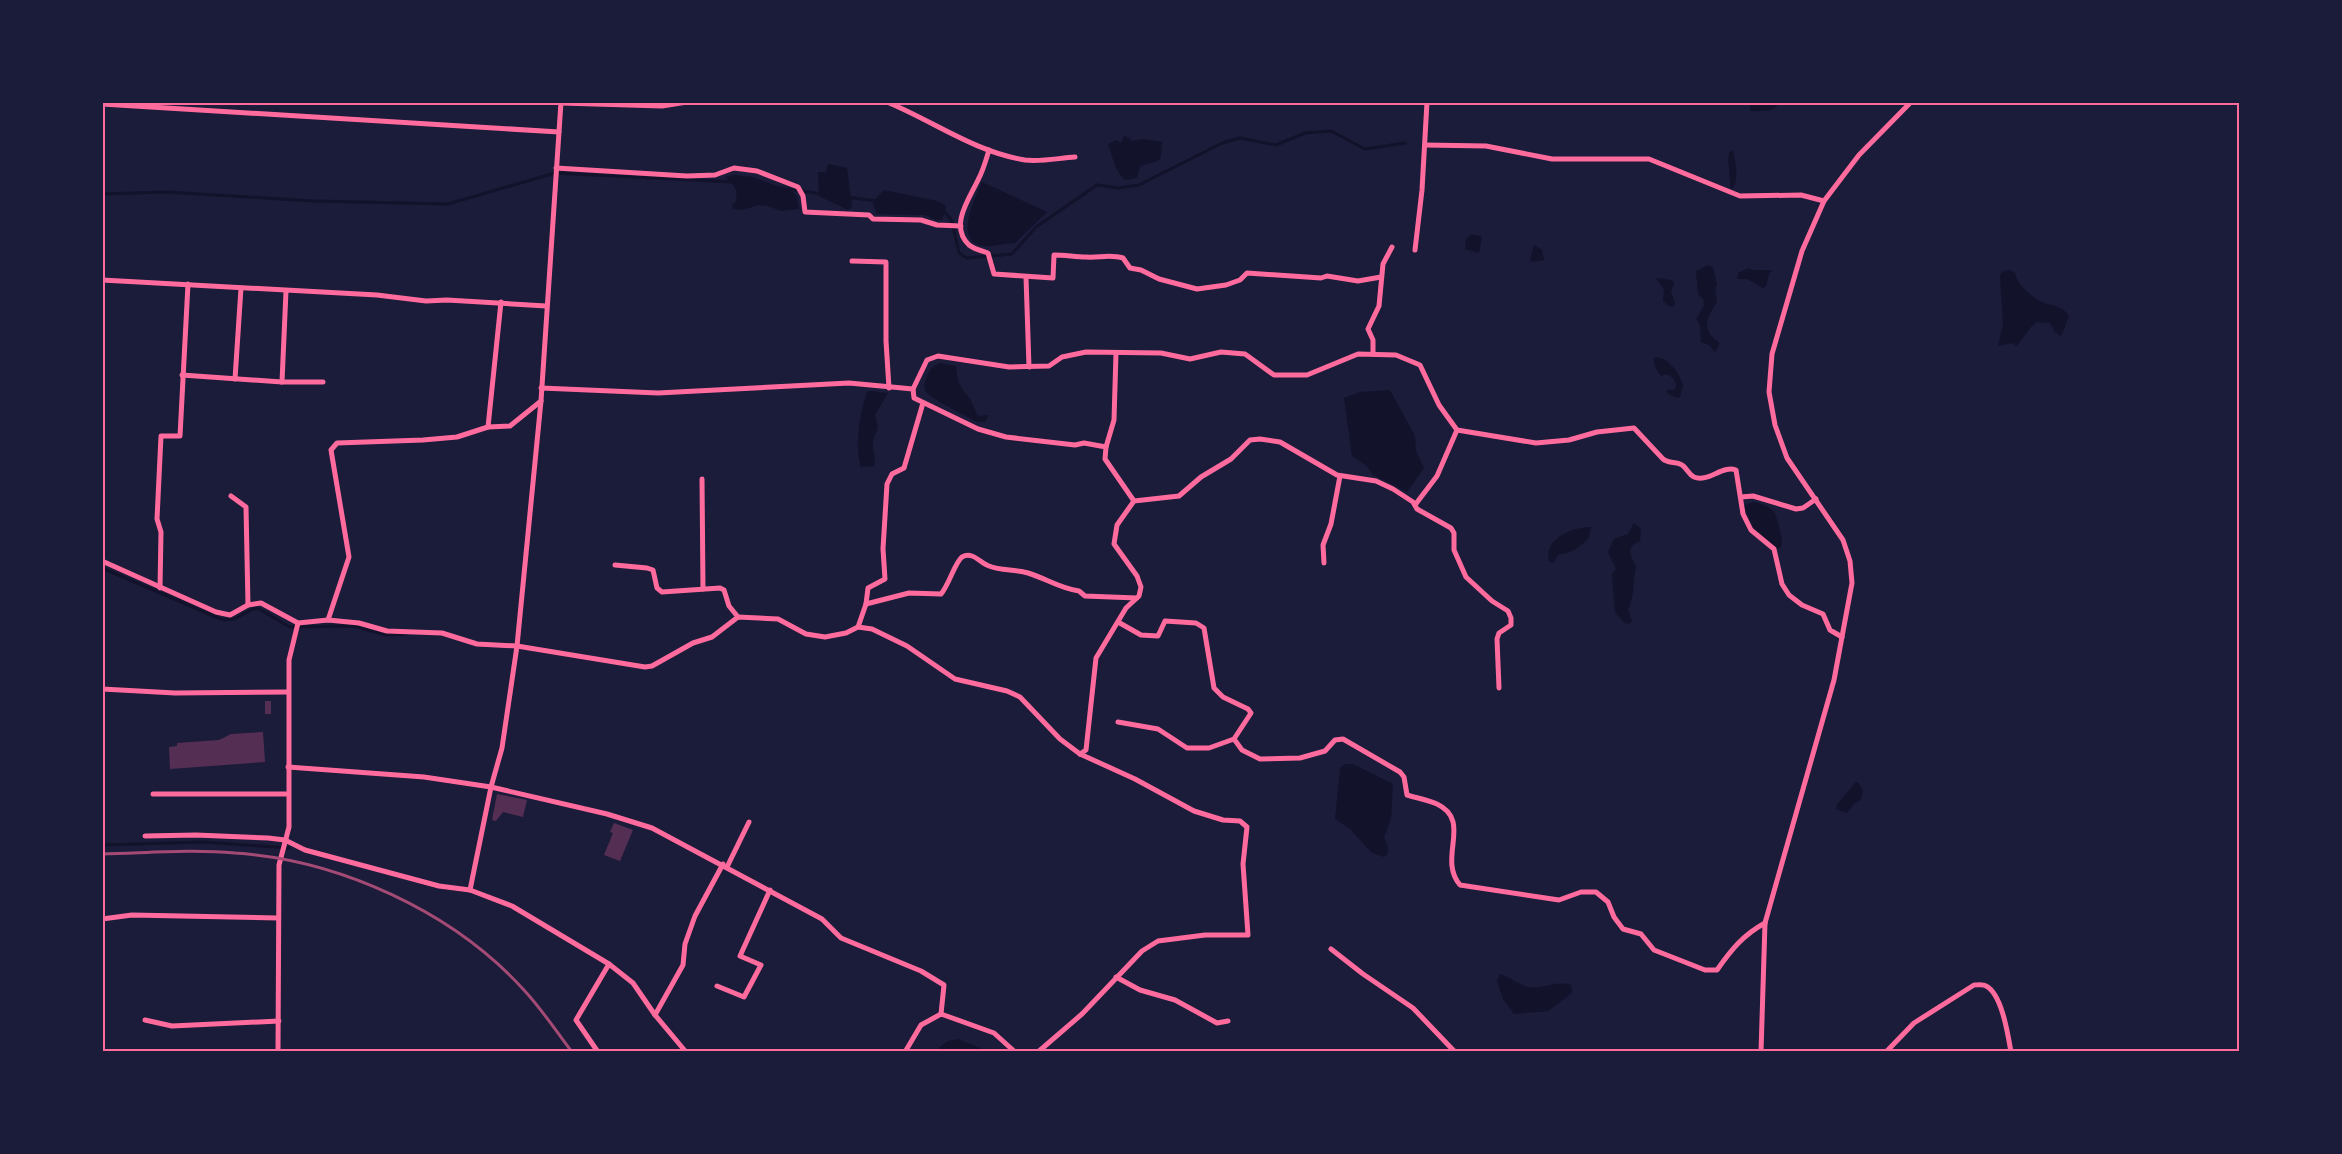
<svg xmlns="http://www.w3.org/2000/svg" width="2342" height="1154" font-family="Helvetica,sans-serif">
<style>
.water{fill:#12122b}
.lines{fill:none;stroke-linecap:round;stroke-linejoin:round}
.stream{stroke:#12122b;stroke-width:3}
.building{fill:#542f53}
.minor{stroke:#ff6b9d;stroke-width:5}
.rail{stroke:#a44b75;stroke-width:3}
.neatline{fill:none;stroke:#ff6b9d;stroke-width:2}
</style>
<rect width="100%" height="100%" fill="#1b1b3a"/>
<!-- water -->
<g class="water">
<path d="M1750,103V102L1779,103C1774,113 1760,111 1750,111Z"/>
<path d="M1124,136L1129,138L1132,141L1143,139L1162,142L1161,157L1158,161L1140,166L1137,178L1125,180C1114,170 1113,157 1108,144L1116,140L1121,143Z"/>
<path d="M1733,150C1735,162 1740,180 1732,189L1730,187C1731,175 1727,164 1729,152Z"/>
<path d="M828,164L847,168L852,207L848,210L819,196L818,172H826Z"/>
<path d="M734,175L753,177L793,192L797,196L799,209L781,211L768,206L758,205L743,210L733,209L732,205L736,201C738,188 734,185 725,177Z"/>
<path d="M982,182L1047,212L1015,243C1008,243 989,247 984,246C952,242 976,197 982,182Z"/>
<path d="M884,190L937,201L945,205L946,208L942,220H936L925,215L877,214L873,204L876,198Z"/>
<path d="M1471,234L1482,237L1479,253L1465,249L1466,239Z"/>
<path d="M1534,245L1542,250L1544,260L1532,262L1530,260Z"/>
<path d="M1708,265L1713,267L1717,284L1715,290L1717,302C1707,317 1700,330 1719,342L1718,348L1715,352L1709,345L1701,342L1700,325L1696,319L1704,306L1703,299L1698,294L1696,271Z"/>
<path d="M1749,268L1753,270H1773L1769,274L1766,286L1763,288L1747,279H1737L1738,273Z"/>
<path d="M2010,270L2015,273C2017,284 2031,297 2042,302C2053,307 2061,304 2069,316L2063,332L2060,336L2054,331L2050,323L2037,322L2031,327L2017,346L2012,343L1998,346L2003,324L2000,276L2003,271Z"/>
<path d="M1656,278L1672,280L1674,283L1671,292L1675,303L1673,307L1669,306L1663,301L1664,290Z"/>
<path d="M1654,357C1668,356 1679,373 1683,385L1680,397L1677,398L1668,394L1667,390H1674L1676,386C1675,379 1673,377 1666,374L1661,376C1656,370 1654,365 1654,357Z"/>
<path d="M940,363L956,366C958,384 959,385 970,399C974,405 974,411 979,416L989,415L985,422H977C967,416 931,399 926,392C923,387 925,381 927,376C930,369 933,366 940,363Z"/>
<path d="M1390,390L1415,436L1416,451L1424,468L1407,492L1373,475L1367,466L1352,456L1344,398L1360,392Z"/>
<path d="M871,391L888,393L875,415C882,435 873,429 873,445C873,453 876,458 874,466L861,467C854,447 860,412 867,392Z"/>
<path d="M1753,502C1771,506 1775,509 1779,527C1780,535 1784,539 1781,547L1778,549L1754,529L1744,506Z"/>
<path d="M1634,523L1641,529L1640,541C1625,548 1630,553 1636,567C1633,578 1634,602 1628,609L1632,621L1629,624L1625,623L1615,613L1612,574L1616,569L1608,552L1614,539L1628,534Z"/>
<path d="M1591,527L1589,538C1579,547 1572,554 1559,554L1553,563L1549,561C1543,538 1574,527 1591,527Z"/>
<path d="M1346,764H1353L1393,784L1391,819L1384,837L1388,847V854L1384,857L1371,852L1350,829L1335,819L1340,768Z"/>
<path d="M1856,782L1859,783L1863,791L1861,800L1854,804L1847,813L1836,809L1837,804Z"/>
<path d="M1500,974C1511,977 1520,986 1530,987C1546,989 1554,980 1571,985L1572,993L1548,1011L1514,1014L1503,999L1497,981Z"/>
<path d="M958,1039L983,1049L982,1051H935L948,1041Z"/>
</g>
<g class="lines">
<!-- stream -->
<g class="stream">
<path d="M781,188L822,194"/>
<path d="M102,194L166,192L314,201L448,204L555,173L733,182"/>
<path d="M846,197L877,201"/>
<path d="M944,211L952,221L959,253L967,258L1012,254L1036,227L1097,185L1118,188L1139,185L1222,143L1240,138L1276,145L1305,133L1331,131L1365,149L1405,143"/>
<path d="M102,568L223,620L234,619L253,609H259L290,627L353,626L386,635L406,634"/>
<path d="M102,845L203,842L289,848"/>
</g>
</g>
<!-- building -->
<g class="building">
<rect x="265" y="701" width="6" height="13"/>
<path d="M263,732L265,762L170,769L169,747L177,746V743L219,740L231,734Z"/>
<path d="M497,794L527,800L523,817L503,812L496,821L492,820Z"/>
<path d="M614,823L633,830L620,861L604,855L613,833L610,832Z"/>
</g>
<g class="lines">
<!-- minor -->
<g class="minor">
<path d="M887,102C933,121 975,152 1025,160C1041,162 1059,158 1075,157"/>
<path d="M561,103L662,106L687,102"/>
<path d="M102,104L559,132"/>
<path d="M1425,145L1486,146L1552,159H1649L1740,196L1801,195L1824,201"/>
<path d="M989,150C986,160 983,171 978,180C969,199 949,226 969,245C974,249 982,251 988,253L994,274L1053,278L1054,255C1065,255 1076,257 1086,257C1099,258 1110,254 1123,258L1130,268L1141,270L1159,279L1197,289L1226,285L1240,280L1247,273L1321,278L1327,276L1358,281L1381,277"/>
<path d="M556,168L687,176L715,175L734,168L757,171L798,187L803,196L805,212L869,215L873,219L921,220L937,225L961,226"/>
<path d="M1415,250L1422,190L1427,102"/>
<path d="M852,261L886,262V341L889,388"/>
<path d="M1026,277L1029,367"/>
<path d="M102,280L377,295L426,301L447,300L546,306"/>
<path d="M1116,353L1114,420L1106,447L1105,459L1134,501"/>
<path d="M1373,354V340L1368,329L1379,306L1383,264L1392,247"/>
<path d="M182,375L282,382H323"/>
<path d="M235,379L241,288"/>
<path d="M282,382L286,291"/>
<path d="M541,388L658,393L849,383L913,389"/>
<path d="M488,427L501,302"/>
<path d="M1106,447L1084,443L1075,445L1006,437L978,429L914,398L913,389L927,360L938,356L1009,367L1049,366L1062,357L1086,352L1161,353L1190,359L1221,352L1245,354L1274,375H1307L1358,354L1396,355L1420,365L1439,405L1457,430L1536,443L1569,440L1597,432L1634,428L1663,459C1669,464 1676,461 1682,465C1687,468 1688,474 1694,477C1708,483 1722,465 1736,470L1743,514L1751,530L1774,549L1782,584L1789,595L1802,605L1823,614L1830,630L1842,637"/>
<path d="M702,479L703,589"/>
<path d="M231,496L246,507L248,605"/>
<path d="M1741,497L1753,496L1796,509L1803,508L1816,499"/>
<path d="M1415,505L1437,476L1457,430"/>
<path d="M102,561L216,612L230,615L248,605L261,603L298,623L328,620L359,623L387,631L442,633L477,644L517,646L645,667L652,666L693,643L712,637L738,617L778,619L806,634L825,637L846,633L858,627L872,629L907,646L955,679L1007,691L1020,697L1060,739L1080,754L1135,779L1194,811L1223,820L1240,821L1247,827L1243,864L1248,935H1205L1158,941L1142,951L1082,1014L1038,1052"/>
<path d="M1324,563L1323,545L1331,524L1340,476"/>
<path d="M615,565L647,568L653,570L657,588L662,592L720,588L724,590L729,606L738,617"/>
<path d="M160,588L161,532L157,519L161,436H180L188,284"/>
<path d="M866,604L909,593L941,594C949,585 955,562 962,557C973,551 980,563 989,566C1001,571 1015,569 1028,573C1045,578 1061,589 1079,591L1085,596L1137,598"/>
<path d="M328,620L349,557L331,450L337,443L423,440L457,437L488,427L510,426L541,401"/>
<path d="M1118,622L1141,635L1158,636L1165,621L1196,623L1204,628L1214,688L1223,697L1248,709L1251,713L1234,739L1242,750L1260,759L1300,758L1325,751L1335,740L1343,739L1400,772L1404,777L1407,795C1417,798 1428,800 1437,804C1473,821 1437,858 1460,885L1559,900L1581,892H1596L1608,902L1614,917L1623,929L1641,934L1654,950L1705,970H1717C1731,950 1743,935 1765,923"/>
<path d="M858,627L866,604L868,588L885,579L883,549L887,484L892,474L904,468L923,403"/>
<path d="M102,689L175,693L288,692"/>
<path d="M1118,722L1158,729L1187,748H1209L1234,739"/>
<path d="M1080,754L1086,750L1096,658L1126,608L1139,596L1141,587L1137,576L1114,544L1117,525L1134,501L1179,496L1201,477L1231,459L1250,440L1260,439L1280,442L1337,475L1376,481L1393,489L1413,502L1417,509L1451,528L1454,533V550L1466,577L1492,601L1508,611L1511,618V625L1499,633L1497,639L1499,688"/>
<path d="M288,767L424,777L491,787L607,814L652,828L822,919L841,938L921,971L944,985L941,1014"/>
<path d="M153,794H287"/>
<path d="M145,836L196,835L268,838L285,840L305,850L439,886L470,890L512,906L609,964L633,983L655,1015L686,1052"/>
<path d="M727,867L749,822"/>
<path d="M470,890L491,787L502,748L517,646L541,401L561,102"/>
<path d="M102,919L132,915L278,918"/>
<path d="M1331,949L1363,974L1413,1008L1455,1052"/>
<path d="M1116,977L1140,990L1175,1000L1217,1023L1228,1021"/>
<path d="M717,986L744,997L761,965L740,956L770,890"/>
<path d="M655,1015L683,965L685,944L695,916L723,864"/>
<path d="M145,1020L172,1026L279,1021"/>
<path d="M278,1052L279,865L289,827V660L298,623"/>
<path d="M598,1052L576,1020L609,964"/>
<path d="M905,1052L921,1025L941,1014L994,1033L1015,1052"/>
<path d="M1761,1052L1765,923L1834,680L1852,583L1850,561L1843,540L1787,458L1775,425L1769,392L1772,354L1802,251L1824,201L1859,155L1911,102"/>
<path d="M1886,1052L1914,1023L1974,985C1978,985 1983,984 1986,986C2002,994 2008,1035 2011,1052"/>
</g>
<!-- rail -->
<path class="rail" d="M102,854C147,853 191,849 235,853C339,860 452,911 523,989C541,1008 556,1031 572,1052"/>
</g>
<!-- border -->
<rect width="2342" height="1154" fill="none" stroke="#1b1b3a" stroke-width="208"/>
<rect x="104" y="104" width="2134" height="946" class="neatline"/>
</svg>
